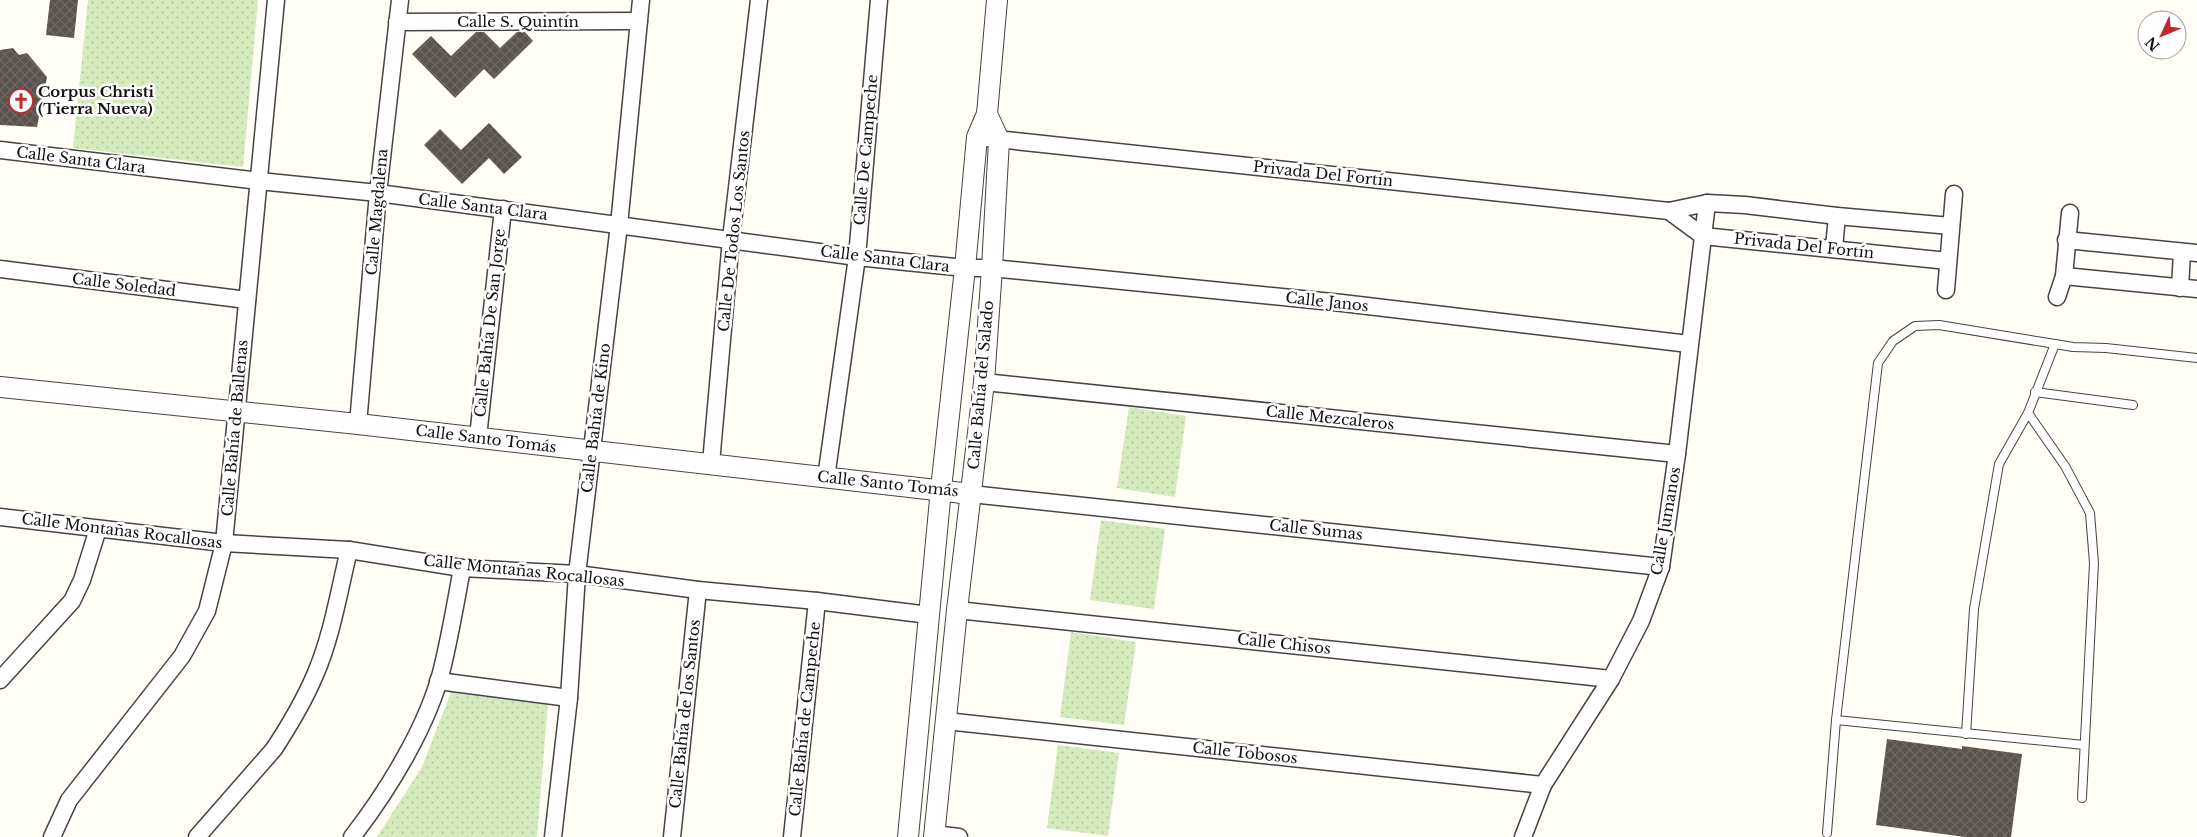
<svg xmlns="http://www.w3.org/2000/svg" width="2197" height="837" font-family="'Libre Baskerville',serif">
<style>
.park{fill:url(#park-dots)}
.building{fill:url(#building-cross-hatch)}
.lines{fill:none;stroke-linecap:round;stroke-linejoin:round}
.service-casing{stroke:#444;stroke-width:10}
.minor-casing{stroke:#444;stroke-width:19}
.tertiary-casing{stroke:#444;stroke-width:22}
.service{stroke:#fff;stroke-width:8}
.minor{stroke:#fff;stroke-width:16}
.tertiary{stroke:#fff;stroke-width:20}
.labels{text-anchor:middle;stroke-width:5;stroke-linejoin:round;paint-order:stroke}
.street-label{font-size:15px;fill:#111;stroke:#fff}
.poi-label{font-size:15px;font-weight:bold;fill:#111;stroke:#fff;text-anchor:start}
</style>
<defs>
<pattern id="park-dots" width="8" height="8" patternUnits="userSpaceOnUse" patternTransform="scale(1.25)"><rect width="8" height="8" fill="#d5ebbd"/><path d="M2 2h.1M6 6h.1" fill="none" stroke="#b6c8a1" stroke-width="1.8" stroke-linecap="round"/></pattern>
<pattern id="building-cross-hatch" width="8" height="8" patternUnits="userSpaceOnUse" patternTransform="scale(1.25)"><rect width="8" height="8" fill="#5a524d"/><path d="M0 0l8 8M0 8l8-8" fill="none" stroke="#6d6662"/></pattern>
</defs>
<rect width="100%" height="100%" fill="#fffdf5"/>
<!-- park -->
<g class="park">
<path d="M88,0H258L243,167L73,148Z"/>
<path d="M1129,407L1186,416L1175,497L1117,488Z"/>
<path d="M1101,520L1165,529L1154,609L1090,600Z"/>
<path d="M1071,632L1136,642L1124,725L1060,717Z"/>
<path d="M451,692L548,702L537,837H377L422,767Z"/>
<path d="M1058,745L1119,753L1108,836L1047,828Z"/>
</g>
<!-- building -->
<g class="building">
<path d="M50,0H78L74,38L46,35Z"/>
<path d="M524,31L533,41L494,79L484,69L455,98L412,54L431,36L451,56L476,32H484L500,48L517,32Z"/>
<path d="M13,48L19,55L27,53L47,77L37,127L0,125V50Z"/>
<path d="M489,123L522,157L504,174L489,158L462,184L424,145L440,129L461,150Z"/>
<path d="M1887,739L1962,749V746L2022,754L2011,837H1965L1876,825Z"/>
</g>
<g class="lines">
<defs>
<g id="service">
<path d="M2035,392L2133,405"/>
<path d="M2028,413L2065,466L2090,513L2094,563L2082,798"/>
<path d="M1836,720L2084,745"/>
<path d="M1966,734L1974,609L1999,464L2028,413L2055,344L2073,347L2106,348L2197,358"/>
<path d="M1827,833L1836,720L1878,363L1893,341L1915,326L1939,325L2055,344"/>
</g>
<g id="minor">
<path d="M397,22L639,21"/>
<path d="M987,138L1669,211L1707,203L1745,205L1837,216L1951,226"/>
<path d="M0,150L259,181L378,193L857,257L965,268H992L1342,303L1689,344"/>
<path d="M1669,211L1703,236L1948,261"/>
<path d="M2066,240L2197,253"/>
<path d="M1834,248L1837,216"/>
<path d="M0,269L247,300"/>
<path d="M2064,276L2197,289"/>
<path d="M2180,288L2182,252"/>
<path d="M1946,290L1954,194"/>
<path d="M2057,297L2064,276L2070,213"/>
<path d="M984,382L1677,454"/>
<path d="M358,424L378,193L400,0"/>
<path d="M478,437L503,209"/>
<path d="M711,463L731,239L759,0"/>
<path d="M826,478L857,257L879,0"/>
<path d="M971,494L1661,567"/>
<path d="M0,517L224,543L349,550L462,568L577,574L698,590L817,601L929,615"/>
<path d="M957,610L1611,679"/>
<path d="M0,680L72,601L82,580L98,529"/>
<path d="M438,681L569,698"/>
<path d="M946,721L1543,785"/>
<path d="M934,834L959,837"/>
<path d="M52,837L69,800L182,656L207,611L224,543L276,0"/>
<path d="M197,837L274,749C289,726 304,701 315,675C332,636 339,591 349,550"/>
<path d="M352,837C387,792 428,726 442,669C450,636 456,602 462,568"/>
<path d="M553,837L569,698L577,574L619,225L641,0"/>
<path d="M672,837L698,590"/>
<path d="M792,837L817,601"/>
<path d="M1523,837L1543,785L1611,679L1641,621L1661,567L1677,454L1707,203"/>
</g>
<g id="tertiary">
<path d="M0,387L358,424L971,494"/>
<path d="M908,837L941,489L965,268L977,137L987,114L997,0"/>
<path d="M934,837L957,610L984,382L992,268L999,140L987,114"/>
</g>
</defs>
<!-- service casing -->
<use href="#service" class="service-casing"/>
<!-- minor casing -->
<use href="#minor" class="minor-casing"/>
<!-- tertiary casing -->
<use href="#tertiary" class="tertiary-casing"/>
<!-- service -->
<use href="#service" class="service"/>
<!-- minor -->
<use href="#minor" class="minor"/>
<!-- tertiary -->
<use href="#tertiary" class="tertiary"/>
</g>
<!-- icons -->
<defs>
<symbol id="church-ring" viewBox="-11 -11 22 22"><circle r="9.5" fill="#fff" stroke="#c4262e" stroke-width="1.5"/><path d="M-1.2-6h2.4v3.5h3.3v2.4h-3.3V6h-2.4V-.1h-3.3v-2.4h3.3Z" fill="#c4262e"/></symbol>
</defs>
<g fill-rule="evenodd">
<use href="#church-ring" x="7" y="87" width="28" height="28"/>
</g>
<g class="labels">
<!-- street labels -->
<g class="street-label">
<text x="518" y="27">Calle S. Quintín</text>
<text transform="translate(866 150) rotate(-85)" y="5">Calle De Campeche</text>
<text transform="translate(81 160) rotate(7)" y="5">Calle Santa Clara</text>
<text transform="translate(1323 174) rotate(6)" y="5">Privada Del Fortín</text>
<text transform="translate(483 207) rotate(7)" y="5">Calle Santa Clara</text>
<text transform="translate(377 212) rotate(-85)" y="5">Calle Magdalena</text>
<text transform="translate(734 231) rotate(-84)" y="5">Calle De Todos Los Santos</text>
<text transform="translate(1804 246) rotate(6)" y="5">Privada Del Fortín</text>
<text transform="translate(885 259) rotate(7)" y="5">Calle Santa Clara</text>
<text transform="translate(124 285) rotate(7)" y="5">Calle Soledad</text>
<text transform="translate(1327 302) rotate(6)" y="5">Calle Janos</text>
<text transform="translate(490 323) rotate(-84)" y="5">Calle Bahía De San Jorge</text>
<text transform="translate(981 385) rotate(-85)" y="5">Calle Bahía del Salado</text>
<text transform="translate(596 418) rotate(-83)" y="5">Calle Bahía de Kino</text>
<text transform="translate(1330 418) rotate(6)" y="5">Calle Mezcaleros</text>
<text transform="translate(235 428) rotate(-85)" y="5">Calle Bahía de Ballenas</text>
<text transform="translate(486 439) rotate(7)" y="5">Calle Santo Tomás</text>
<text transform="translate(888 484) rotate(6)" y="5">Calle Santo Tomás</text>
<text transform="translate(1666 521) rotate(-80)" y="5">Calle Jumanos</text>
<text transform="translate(1316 530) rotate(6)" y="5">Calle Sumas</text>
<text transform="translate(122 531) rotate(7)" y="5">Calle Montañas Rocallosas</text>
<text transform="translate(524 571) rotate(6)" y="5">Calle Montañas Rocallosas</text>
<text transform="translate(1284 644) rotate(6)" y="5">Calle Chisos</text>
<text transform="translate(685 714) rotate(-84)" y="5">Calle Bahía de los Santos</text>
<text transform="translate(805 719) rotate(-84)" y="5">Calle Bahía de Campeche</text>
<text transform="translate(1245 753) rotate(6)" y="5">Calle Tobosos</text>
</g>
<!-- poi labels -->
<g class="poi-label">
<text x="38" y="97">Corpus Christi<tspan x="38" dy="17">(Tierra Nueva)</tspan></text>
</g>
</g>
<!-- north arrow -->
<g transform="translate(2162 35) rotate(226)"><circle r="24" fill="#ffffff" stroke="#a0a0a0"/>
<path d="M0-4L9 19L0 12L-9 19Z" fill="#c4262e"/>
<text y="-8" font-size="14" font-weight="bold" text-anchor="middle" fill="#111111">N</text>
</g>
</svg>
